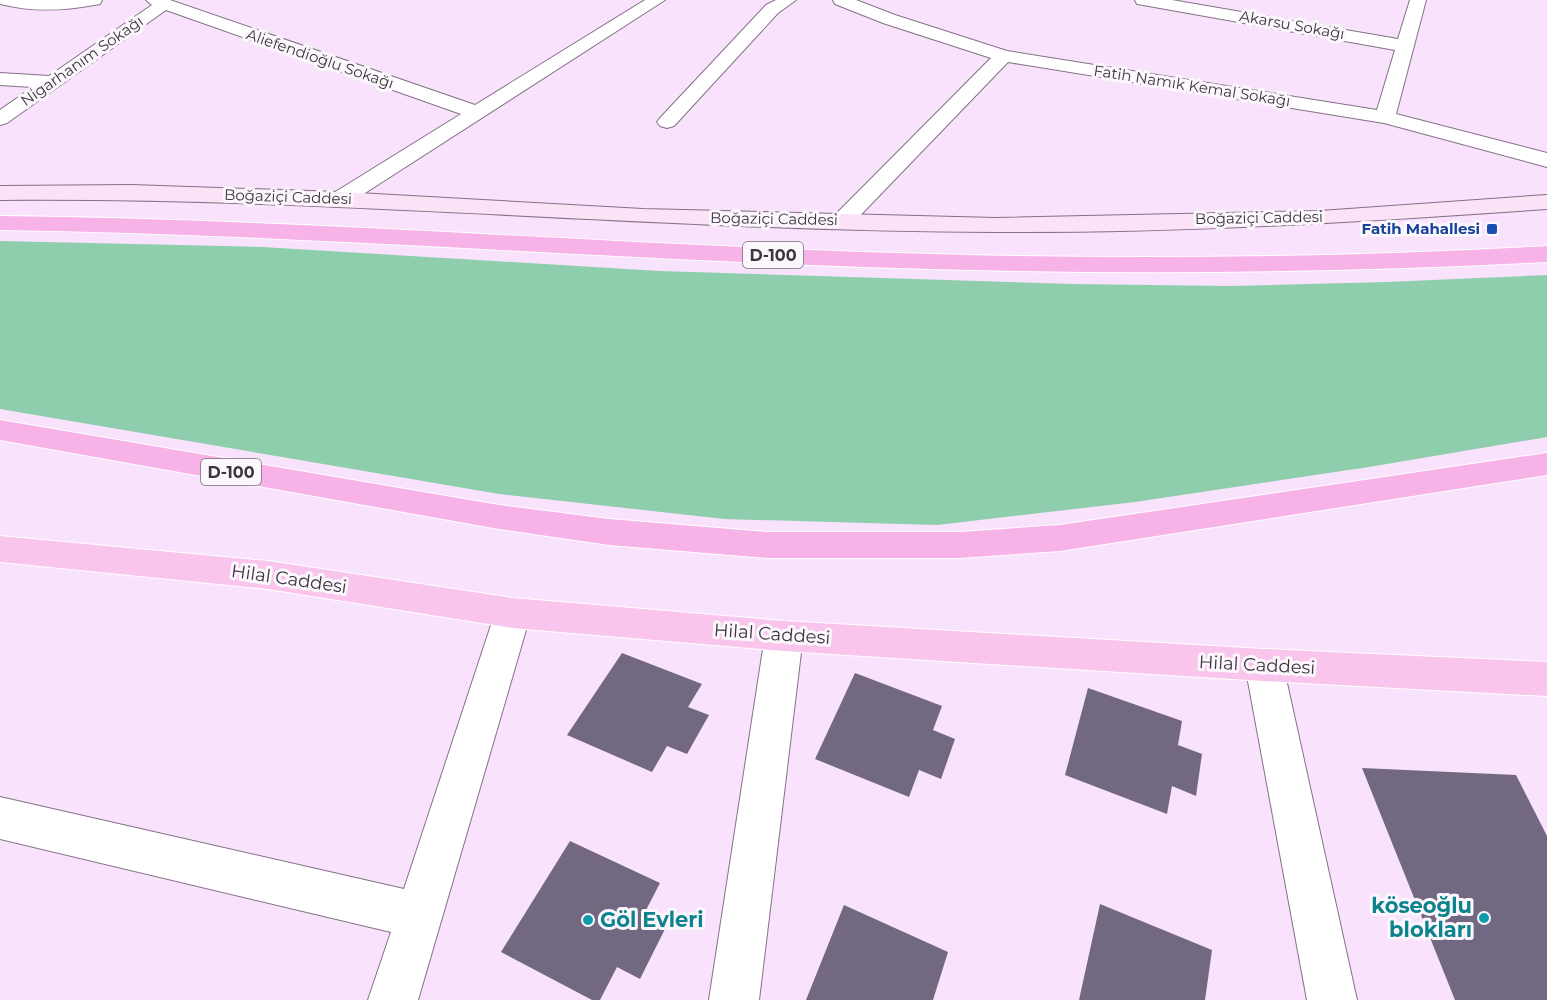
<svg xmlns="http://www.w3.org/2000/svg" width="1547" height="1000" font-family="Montserrat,sans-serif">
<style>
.forest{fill:#8fcead}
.building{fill:#726882}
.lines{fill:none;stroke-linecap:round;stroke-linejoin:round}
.minor-casing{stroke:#847087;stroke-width:2}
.secondary-casing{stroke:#847087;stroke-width:2}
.primary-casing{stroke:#fff;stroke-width:2}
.trunk-casing{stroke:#fff;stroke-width:2}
.minor{fill:#fff;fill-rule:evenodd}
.secondary{fill:#fce2f6;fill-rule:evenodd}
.primary{fill:#f9c5ed;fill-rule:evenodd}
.trunk{fill:#f7b2e7;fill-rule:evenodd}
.transit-dot{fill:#1a4fb4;stroke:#fbf7fc;stroke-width:2}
.culture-dot{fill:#0f9aa8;stroke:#fbf7fc;stroke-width:2}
.labels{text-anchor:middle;stroke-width:6;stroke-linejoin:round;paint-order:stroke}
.far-street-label{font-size:15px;fill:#3e353f;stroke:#fbf7fc}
.far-transit-label{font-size:15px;font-weight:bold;fill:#164399;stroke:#fbf7fc;text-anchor:end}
.shield{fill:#fbf7fc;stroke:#776f78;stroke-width:1.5}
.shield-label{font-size:16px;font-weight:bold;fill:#3e353f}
.street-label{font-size:18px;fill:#3e353f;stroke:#fbf7fc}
.near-culture-label{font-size:21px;font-weight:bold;fill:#0d838f;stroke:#fbf7fc;text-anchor:end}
</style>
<rect width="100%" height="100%" fill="#f9e2fc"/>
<!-- forest -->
<path class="forest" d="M0,241L262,247L660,271L1072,284L1230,286L1386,282L1547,275V437L1369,467L1135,502L937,525L724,519L499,494L0,409Z"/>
<!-- building -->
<g class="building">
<path d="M622,653L702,684L688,707L709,715L687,754L667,746L652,772L567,735Z"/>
<path d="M855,673L942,706L933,730L955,739L941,779L919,770L909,797L815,759Z"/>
<path d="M1088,688L1182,721L1178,745L1202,754L1196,796L1172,786L1167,814L1065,775Z"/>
<path d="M1362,768L1516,775L1547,836V1000H1455Z"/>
<path d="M570,841L660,883L644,914L667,925L640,979L617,967L600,1000H592L501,952Z"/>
<path d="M1100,904L1212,950L1205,1000H1079Z"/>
<path d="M844,905L948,952L933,1000H806Z"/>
</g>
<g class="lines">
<defs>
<g id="minor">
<path d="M0,0H102L100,4L94,5C62,11 32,12 0,4Z"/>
<path d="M146,0H170L475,105L645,0H665L348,204L340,206L332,204L328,199L332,194L461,114L166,10L7,123L0,125V110L33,87L0,85V73L49,76L152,5Z"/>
<path d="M776,0H796L778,13L674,126L667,128L660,126L657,122L660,118L766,5Z"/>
<path d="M833,0H856L895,15L1007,51L1377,110L1395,50L1143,5L1137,4L1135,0H1172L1398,39L1410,0H1426L1396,114L1547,153V167L1384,123L1008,62L850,226L842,228L834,226L830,221L834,216L991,58L883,23L835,4Z"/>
<path d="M513,598L526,602L531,613L418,1000H368L391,932L0,839V797L404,889L495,613L500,602Z"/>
<path d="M784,621L797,625L803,636L759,1000H709L765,636L771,625Z"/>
<path d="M1264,649L1278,653L1283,665L1357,1000H1307L1245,665L1250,653Z"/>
</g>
<path id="secondary" d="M131,185L340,192L643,209L996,218L1320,211L1547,195V209C1363,222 1179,233 995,232C663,231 332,197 0,200V186Z"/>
<path id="primary" d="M0,536L268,561L513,598L784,621L1264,649L1547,662V696L1264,681L784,651L513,628L268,589L0,562Z"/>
<g id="trunk">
<path d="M0,216C288,219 575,242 863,252C1091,260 1319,259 1547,246V262C1319,274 1091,275 863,267C575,257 288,234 0,230Z"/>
<path d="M0,420L499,505L609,519L767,532H960L1060,525L1547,453V475L1060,551L960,558H767L609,545L499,529L0,440Z"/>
</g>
</defs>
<!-- minor casing -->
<use href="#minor" class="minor-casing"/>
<!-- secondary casing -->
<use href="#secondary" class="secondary-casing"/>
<!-- primary casing -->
<use href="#primary" class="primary-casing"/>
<!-- trunk casing -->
<use href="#trunk" class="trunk-casing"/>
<!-- minor -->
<use href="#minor" class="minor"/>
<!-- secondary -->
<use href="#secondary" class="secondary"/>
<!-- primary -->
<use href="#primary" class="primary"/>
<!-- trunk -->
<use href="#trunk" class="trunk"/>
</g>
<!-- markers -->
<rect class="transit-dot" x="1486" y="223" width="12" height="12" rx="3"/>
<g class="culture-dot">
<circle cx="1484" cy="918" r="6"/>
<circle cx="588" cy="920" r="6"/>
</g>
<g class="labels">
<!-- far-street labels -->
<g class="far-street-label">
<text transform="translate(1292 25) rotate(10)" y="5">Akarsu Sokağı</text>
<text transform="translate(320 59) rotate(19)" y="5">Aliefendioğlu Sokağı</text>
<text transform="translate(82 61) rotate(-35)" y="5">Nigarhanım Sokağı</text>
<text transform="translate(1192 86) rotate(9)" y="5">Fatih Namık Kemal Sokağı</text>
<text transform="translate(288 197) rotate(2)" y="5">Boğaziçi Caddesi</text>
<text transform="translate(1259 218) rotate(-1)" y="5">Boğaziçi Caddesi</text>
<text transform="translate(774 219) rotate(1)" y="5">Boğaziçi Caddesi</text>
</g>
<!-- far-transit labels -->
<g class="far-transit-label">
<text x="1480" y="234">Fatih Mahallesi</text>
</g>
<!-- shield labels -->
<g class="shield">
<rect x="743" y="242" width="60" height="26" rx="4.5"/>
<rect x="201" y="459" width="60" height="26" rx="4.5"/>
</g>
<g class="shield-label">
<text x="773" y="261">D-100</text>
<text x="231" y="478">D-100</text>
</g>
<!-- street labels -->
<g class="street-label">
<text transform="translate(289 579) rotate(8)" y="6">Hilal Caddesi</text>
<text transform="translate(772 634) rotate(4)" y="6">Hilal Caddesi</text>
<text transform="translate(1257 665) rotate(3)" y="6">Hilal Caddesi</text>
</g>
<!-- near-culture labels -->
<g class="near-culture-label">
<text x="1472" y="913">köseoğlu<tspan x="1472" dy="24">blokları</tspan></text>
<text x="600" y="927" text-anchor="start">Göl Evleri</text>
</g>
</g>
</svg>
